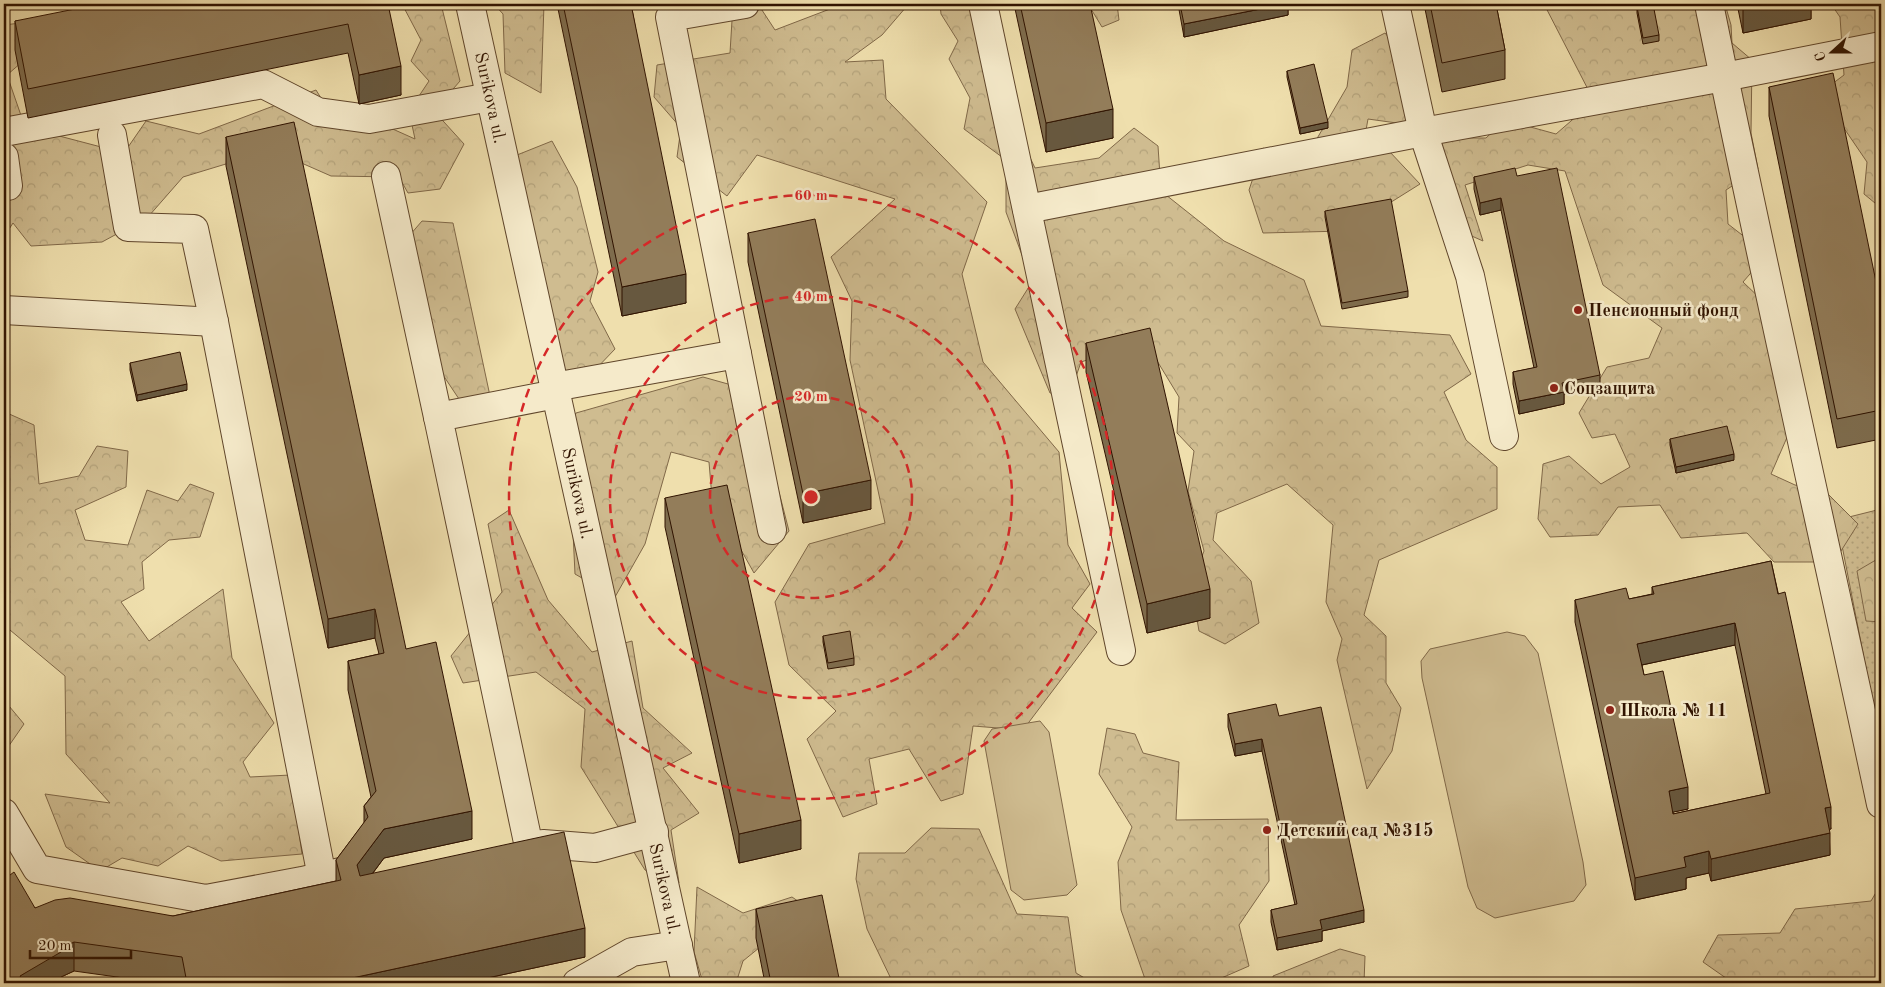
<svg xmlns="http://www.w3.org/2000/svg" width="1885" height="987" font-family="'Old Standard TT',serif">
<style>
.grass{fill:url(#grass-dots);stroke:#806848}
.forest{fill:url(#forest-crowns);stroke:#806848}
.garden{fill:#cfbc90;stroke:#806848}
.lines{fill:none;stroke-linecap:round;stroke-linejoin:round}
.minor-casing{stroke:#60462b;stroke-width:30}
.minor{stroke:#f5eaca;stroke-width:28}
.wall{fill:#7e6c4d;stroke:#301300;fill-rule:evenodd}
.shaded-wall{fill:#67583f;stroke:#301300}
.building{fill:#937d5a;stroke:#301300;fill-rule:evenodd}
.ring{fill:none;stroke:#d62828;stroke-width:2.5;stroke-dasharray:9 6}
.poi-dot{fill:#8f2418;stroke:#f5eaca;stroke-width:2}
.labels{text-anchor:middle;stroke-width:5;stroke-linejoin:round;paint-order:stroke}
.street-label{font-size:18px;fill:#301300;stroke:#f5eaca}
.poi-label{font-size:18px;font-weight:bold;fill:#301300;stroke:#f5eaca;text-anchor:start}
.centre{fill:#d62828;stroke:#f5eaca;stroke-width:2.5}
.ring-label{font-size:15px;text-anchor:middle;font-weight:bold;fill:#d62828;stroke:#f5eaca;stroke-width:5;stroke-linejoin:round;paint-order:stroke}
</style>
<defs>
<pattern id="grass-dots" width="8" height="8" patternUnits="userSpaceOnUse" patternTransform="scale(1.25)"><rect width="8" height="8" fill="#cfbc90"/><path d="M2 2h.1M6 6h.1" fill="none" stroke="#b2a17a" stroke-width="1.8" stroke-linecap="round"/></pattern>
<pattern id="forest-crowns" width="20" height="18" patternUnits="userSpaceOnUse" patternTransform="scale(1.25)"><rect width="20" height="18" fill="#cfbc90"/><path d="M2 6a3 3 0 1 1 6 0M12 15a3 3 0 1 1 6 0" fill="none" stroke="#b2a17a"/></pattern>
</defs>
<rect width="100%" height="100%" fill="#efdfad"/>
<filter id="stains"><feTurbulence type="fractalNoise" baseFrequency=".004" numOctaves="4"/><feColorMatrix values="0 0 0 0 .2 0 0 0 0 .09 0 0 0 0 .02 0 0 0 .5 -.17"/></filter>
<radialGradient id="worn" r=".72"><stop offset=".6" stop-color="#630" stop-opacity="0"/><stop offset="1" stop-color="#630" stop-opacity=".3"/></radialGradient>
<!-- grass -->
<path class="grass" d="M1881,509V745L1837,520Z"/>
<!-- forest -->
<g class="forest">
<path d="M402,4H441L460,81L434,111L464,144L440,189L408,193L399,177L331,176L272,150L183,177L148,217L102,242L31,246L13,223L4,237V25L45,20L52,36L7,75L25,127L124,153L146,121L199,134L316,90L339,127L357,113L415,139L409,111L429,81L411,61L421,40Z"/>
<path d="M494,4H544L541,93L505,73L503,14Z"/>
<path d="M733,4H758L775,30L843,4H900L907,6L882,35L845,62L883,60L886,99L987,202L962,274L983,362L1059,452L1068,545L1090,584L1072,608L1097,632L1023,730L973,726L963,794L941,801L909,749L869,759L877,804L843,817L807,739L836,711L789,665L775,602L809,544L885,523L850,360L852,301L831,257L895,199L757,155L727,196L677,157L681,128L654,97L657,65L730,53Z"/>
<path d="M940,4H990L989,71L1035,168L1099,158L1134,128L1158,146L1161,191L1224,241L1304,280L1321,326L1450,335L1471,374L1444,392L1466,440L1497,467V509L1379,560L1364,615L1386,636V683L1401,708L1392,751L1367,789L1337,660L1342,639L1326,602L1333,525L1287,484L1217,513L1213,540L1251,581L1259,623L1225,644L1199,631L1191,584L1204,551L1188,491L1194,451L1177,433L1179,397L1145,341L1081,362L1070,394L1050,393L1015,309L1032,282L1006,212V160L964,129L970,98L949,59L958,41L941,14Z"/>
<path d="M1088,4H1117L1119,20L1102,27Z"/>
<path d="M1544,4H1725L1731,25L1732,43L1752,60L1751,133L1758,169L1726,190L1728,224L1755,245L1756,267L1743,282L1765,303L1792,426L1771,474L1795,485L1824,490L1858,524L1834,562H1774L1747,533L1681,538L1660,505L1618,507L1598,535L1550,537L1538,519L1543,464L1569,456L1601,484L1630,467L1615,434L1592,438L1579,413L1607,367L1649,358L1662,328L1603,285L1565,171L1528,165L1465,185L1483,241L1438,221L1422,154L1448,138H1486L1505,120L1556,134L1594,101Z"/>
<path d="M1831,4H1881V208L1864,194L1867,162L1820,93L1844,75L1840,17Z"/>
<path d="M1385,33L1422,78L1404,124L1368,119L1361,158L1389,151L1420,184L1345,231L1263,233L1249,190L1263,148L1301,166L1347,87L1352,50Z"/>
<path d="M552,141L577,187L598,272L590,301L615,349L571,395L532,348L554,319L519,289L504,223L521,191L492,165Z"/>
<path d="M422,221L453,223L493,410L471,417L409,324L397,250Z"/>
<path d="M703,377L753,391L789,531L754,573L712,498L709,462L671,452L645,544L615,597L575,574L571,490L554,445L576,413Z"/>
<path d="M7,413L34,425L39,484L79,476L97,446L128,451L126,487L75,510L85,540L128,545L147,490L178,501L190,484L214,493L200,537L169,540L142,562L144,589L121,602L149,641L223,589L232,658L274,723L243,762L250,777L291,775L302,854L221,861L188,846L158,866L122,858L100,871L66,847L45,794L110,803L66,754L65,676L4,625V425Z"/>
<path d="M509,510L548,600L592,652L632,641L643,708L692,753L663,768L699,813L671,830L679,883L645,870L581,767L585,709L536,672L463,683L451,656L502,592L488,524Z"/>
<path d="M1881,557V622L1866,621L1857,571Z"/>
<path d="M4,700L24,724L6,750L4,749Z"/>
<path d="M1107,728L1135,734L1143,753L1179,762L1176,820L1268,819L1269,881L1239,925L1249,966L1210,983H1159L1145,979L1121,910L1118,862L1132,827L1099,774Z"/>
<path d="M931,828L979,829L1017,914L1068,917L1076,973L1093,983H893L867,929L856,879L859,853H905Z"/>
<path d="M1881,884V983H1733L1703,962L1718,935L1780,933L1795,909L1871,901Z"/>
<path d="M697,887L743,913L792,897L808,908L743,961L736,983H703L694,952Z"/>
<path d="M1340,949L1365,956L1364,983H1274L1273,976Z"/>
</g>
<!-- garden -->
<g class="garden">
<path d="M1507,632L1525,636L1538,653L1583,862L1586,885L1574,901L1495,918L1477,908L1468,887L1422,678L1421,661L1430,649Z"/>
<path d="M1040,721L1049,732L1077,885L1067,895L1024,900L1011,890L984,741L992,729Z"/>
</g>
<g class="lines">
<defs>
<g id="minor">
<path id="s1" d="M470,4L686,983"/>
<path d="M983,4L1121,651"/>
<path d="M1395,4L1423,132L1470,276L1504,436"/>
<path d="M1709,4C1763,271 1824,537 1881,804"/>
<path d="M4,132L263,84L318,112L369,119L490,97"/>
<path d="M112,135L128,227L194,229L214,322L322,877"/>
<path d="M4,157L8,186H4"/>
<path d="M386,176L438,417"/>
<path d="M1027,209L1423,132L1724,77L1881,46"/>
<path d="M4,310L214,322"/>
<path d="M737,354L670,17L745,4"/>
<path d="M554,387L737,354L772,530"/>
<path d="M4,813L37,869L206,899L302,881L340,872"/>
<path d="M529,847L438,417L556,394"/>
<path d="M530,847L543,844L595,848L654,832"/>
<path d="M577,983L632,952L678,945"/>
</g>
</defs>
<!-- minor casing -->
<use href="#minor" class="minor-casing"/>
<!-- minor -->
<use href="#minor" class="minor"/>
</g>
<!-- wall -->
<g class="wall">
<path d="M388,4L401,95L359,104L348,53L28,118L15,50V21Z"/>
<path d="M557,4H631L686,303L622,316Z"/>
<path d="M1014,4H1090L1113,138L1046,152Z"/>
<path d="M1178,4H1288V15L1184,37Z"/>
<path d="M1424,4H1496L1505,50V79L1442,92Z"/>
<path d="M1737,4H1811V19L1743,33Z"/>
<path d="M1637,7L1659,35V41L1643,44L1637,13Z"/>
<path d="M1287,71L1328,128L1300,134L1287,77Z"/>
<path d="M1769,87L1881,306V439L1837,448L1769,116Z"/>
<path d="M226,137L472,839L384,858L373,873L585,957L464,983H160L74,971L61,977V980L6,878L35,908L173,916L336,881V860L364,823V806L371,797L348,690V661L379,654L375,638L328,648L226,166Z"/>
<path d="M1517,176L1600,375V387L1564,394V404L1519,414L1513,384V372L1534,368L1501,210L1480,215L1474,189V177Z"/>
<path d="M1325,211L1408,291V297L1342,309L1325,217Z"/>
<path d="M748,233L871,509L803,523L748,262Z"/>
<path d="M1086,343L1210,618L1147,633L1086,372Z"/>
<path d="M130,363L187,390L137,401L130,370Z"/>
<path d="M1670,439L1734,460L1676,473L1670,445Z"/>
<path d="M665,498L801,849L739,863L665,527Z"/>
<path d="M1771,561L1831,829H1829L1830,855L1711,881L1709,873L1686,878V889L1635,900L1575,622V600L1629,599L1652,594V587ZM1735,645L1766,794L1673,814V812L1688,809L1644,675L1642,665Z"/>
<path d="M823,636L854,658V665L828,669L823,642Z"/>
<path d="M1228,714L1279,716L1364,922L1322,931V941L1277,950L1271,922V910L1295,905L1262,751L1235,756L1228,727Z"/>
<path d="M756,909L840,983H765L756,938Z"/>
</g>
<!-- shaded-wall -->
<g class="shaded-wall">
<path d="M1286,4H1288V15L1184,37V24Z"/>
<path d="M1743,4H1811V19L1743,33Z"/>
<path d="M401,66V95L359,104V75Z"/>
<path d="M1113,109V138L1046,152V123Z"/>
<path d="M1328,122V128L1300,134V128Z"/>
<path d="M1501,198V210L1480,215V203Z"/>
<path d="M686,274V303L622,316V287Z"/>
<path d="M187,384V390L137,401V395Z"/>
<path d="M1564,392V404L1519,414V401Z"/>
<path d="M1734,454V460L1676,473V467Z"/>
<path d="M871,480V509L803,523V494Z"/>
<path d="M1210,589V618L1147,633V604Z"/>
<path d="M375,609V638L328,648V619Z"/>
<path d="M1735,623V645L1637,666V644Z"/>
<path d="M1262,739V751L1235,756V744Z"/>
<path d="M1688,787V809L1669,813V791Z"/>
<path d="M1831,807V829L1825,830V808Z"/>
<path d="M472,811V839L384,858L357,894V865L384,829Z"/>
<path d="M801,820V849L739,863V834Z"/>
<path d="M1830,833V855L1711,881V859Z"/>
<path d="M1709,851V873L1686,878V889L1635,900V878L1684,857Z"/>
<path d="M1364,910V922L1322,931V941L1277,950V938L1320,920Z"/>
<path d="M585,928V957L464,983H329Z"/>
<path d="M74,942V971L61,977V980L56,983H20V976L60,949Z"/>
</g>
<!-- building -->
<g class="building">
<path d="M100,4H388L401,66L359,75L348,24L28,89L15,21Z"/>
<path d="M563,4H631L686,274L622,287Z"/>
<path d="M1020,4H1090L1113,109L1046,123Z"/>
<path d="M1180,4H1286L1184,24Z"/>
<path d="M1430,4H1496L1505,50L1442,63Z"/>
<path d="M1650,4H1653L1659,35L1643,38L1637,7Z"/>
<path d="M1314,64L1328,122L1300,128L1287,71Z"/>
<path d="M1833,73L1881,306V410L1837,419L1769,87Z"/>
<path d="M294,122L406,649L436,642L472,811L384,829L357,865L360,876L564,832L585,928L329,983H187L182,957L74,942L60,949L61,952L20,976L24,983H4V874L6,878L14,872L35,908L55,900L70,898L173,916L341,880L336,860L368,817L364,806L376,791L348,661L384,653L375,609L328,619L226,137Z"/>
<path d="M1515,168L1517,176L1557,168L1600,375L1562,383L1564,392L1519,401L1513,372L1537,367L1501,198L1480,203L1474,177Z"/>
<path d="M1391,199L1408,291L1342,303L1325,211Z"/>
<path d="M815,219L871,480L803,494L748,233Z"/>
<path d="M1150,328L1210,589L1147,604L1086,343Z"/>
<path d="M180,352L187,384L137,395L130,363Z"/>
<path d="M1727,426L1734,454L1676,467L1670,439Z"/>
<path d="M727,485L801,820L739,834L665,498Z"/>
<path d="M1771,561L1778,594L1785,592L1807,695L1831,807L1825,808L1830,833L1711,859L1709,851L1684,857L1686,867L1635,878L1575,600L1626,588L1629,599L1654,594L1652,587ZM1735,623L1770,793L1673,814L1669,791L1688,787L1663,671L1644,675L1637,644Z"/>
<path d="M850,631L854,658L828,663L823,636Z"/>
<path d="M1276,704L1279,716L1321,707L1364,910L1320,920L1322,929L1277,938L1271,910L1297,904L1262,739L1235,744L1228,714Z"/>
<path d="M822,895L840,983H771L756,909Z"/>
</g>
<!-- distance rings -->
<g class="ring">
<circle cx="811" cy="497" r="101"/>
<circle cx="811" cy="497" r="201"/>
<circle cx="811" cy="497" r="302"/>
</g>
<!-- markers -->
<g class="poi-dot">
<circle cx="1578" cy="310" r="5"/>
<circle cx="1554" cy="388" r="5"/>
<circle cx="1610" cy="710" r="5"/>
<circle cx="1267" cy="830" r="5"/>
</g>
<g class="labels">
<!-- street labels -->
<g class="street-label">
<text dy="6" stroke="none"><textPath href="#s1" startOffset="96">Surikova ul.</textPath></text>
<text dy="6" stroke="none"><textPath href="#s1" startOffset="501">Surikova ul.</textPath></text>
<text dy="6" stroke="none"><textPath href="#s1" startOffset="906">Surikova ul.</textPath></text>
</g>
<!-- poi labels -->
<g class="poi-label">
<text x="1588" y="316">Пенсионный фонд</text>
<text x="1564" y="394">Соцзащита</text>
<text x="1620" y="716">Школа № 11</text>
<text x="1277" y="836">Детский сад №315</text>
</g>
</g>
<circle cx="811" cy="497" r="8" class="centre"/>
<g class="ring-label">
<text x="811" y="200">60 m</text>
<text x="811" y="301">40 m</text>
<text x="811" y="401">20 m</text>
</g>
<!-- margin -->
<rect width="1885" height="987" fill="none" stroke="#efdfad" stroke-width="20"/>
<rect x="5" y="5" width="1875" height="977" fill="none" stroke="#301300" stroke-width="2.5"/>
<rect x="10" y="10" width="1865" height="967" fill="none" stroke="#301300"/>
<!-- north arrow -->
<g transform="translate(1832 52) rotate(249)" stroke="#f5eaca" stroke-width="4" paint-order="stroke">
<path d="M0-4L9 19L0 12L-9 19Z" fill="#301300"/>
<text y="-8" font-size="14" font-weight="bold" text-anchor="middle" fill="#301300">С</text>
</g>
<!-- scale -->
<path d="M30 950v8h101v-8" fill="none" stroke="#301300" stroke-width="2.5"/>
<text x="38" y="950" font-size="15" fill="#301300" stroke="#f5eaca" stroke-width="4" paint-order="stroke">20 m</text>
<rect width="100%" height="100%" filter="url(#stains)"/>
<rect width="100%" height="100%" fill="url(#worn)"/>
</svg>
